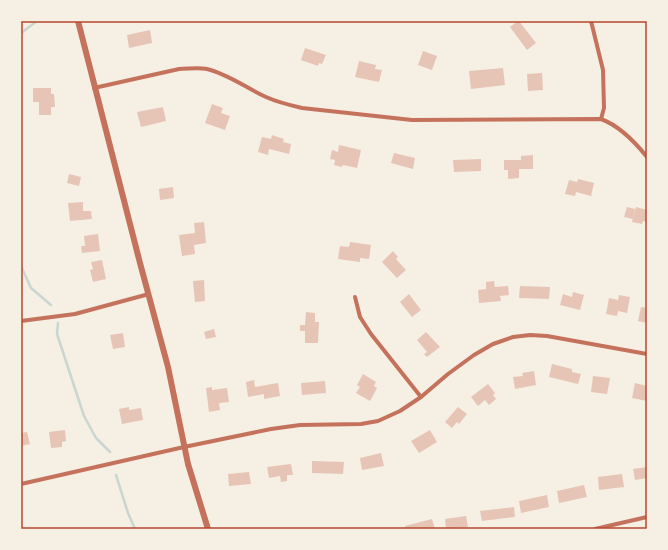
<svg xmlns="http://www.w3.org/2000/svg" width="668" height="550" font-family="'PT Serif',serif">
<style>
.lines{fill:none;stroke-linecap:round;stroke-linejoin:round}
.stream{stroke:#c9d6d2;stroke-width:2.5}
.building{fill:#e6c5b7}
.minor{stroke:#c5725c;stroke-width:4}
.tertiary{stroke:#c5725c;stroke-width:6}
.neatline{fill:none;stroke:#b5482f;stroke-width:1.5}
</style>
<rect width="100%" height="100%" fill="#f6efe4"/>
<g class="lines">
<!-- stream -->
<g class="stream">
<path d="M21,33L37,21"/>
<path d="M21,266L31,288L51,305"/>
<path d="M58,323L57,334L84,416L96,438L110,452"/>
<path d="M116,475L128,513L135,529"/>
</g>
</g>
<!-- building -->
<g class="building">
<path d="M518,21H519L536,43L527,50L510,27Z"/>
<path d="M150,30L152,43L129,48L127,35Z"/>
<path d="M305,48L326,55L322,64L319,63L318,66L301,60Z"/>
<path d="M423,51L437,56L432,70L418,65Z"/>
<path d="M359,61L376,65L375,69L382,70L379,82L355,77Z"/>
<path d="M503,68L505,85L471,89L469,71Z"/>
<path d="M542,73L543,90L528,91L527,74Z"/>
<path d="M33,88H51V94H54L55,107H51V115H39V102H33Z"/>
<path d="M212,104L223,108L221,113L230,116L225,130L205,123Z"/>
<path d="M163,107L166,121L141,127L137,112Z"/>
<path d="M272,135L284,139L283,142L291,144L289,154L269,149L268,155L258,152L262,137L271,139Z"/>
<path d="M339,145L361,150L357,168L343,165L342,167L334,165L335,160L330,159L332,150L338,152Z"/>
<path d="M394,153L415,158L413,169L391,163Z"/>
<path d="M533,155V169H519V178L508,179V170H504V160H521V156Z"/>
<path d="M481,159V171L454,172L453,160Z"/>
<path d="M69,174L81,177L79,186L67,183Z"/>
<path d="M578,179L594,183L591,196L576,192L575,196L565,194L569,180L577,182Z"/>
<path d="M173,187L174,198L160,200L159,189Z"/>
<path d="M83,202V211H91L92,219L70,221L68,203Z"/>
<path d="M627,207L635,209L633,219L624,217Z"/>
<path d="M636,207L647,210V222L643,221L642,224L632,222Z"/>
<path d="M204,222L206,243L194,245L195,254L182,256L179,235L195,233L194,223Z"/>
<path d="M98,234L100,251L82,253L81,246H85L84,236Z"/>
<path d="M350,242L371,245L369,259L360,258V262L338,259L340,246L349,247Z"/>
<path d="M393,251L398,257L396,259L406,270L397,278L382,262Z"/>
<path d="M102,260L106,279L93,282L90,270L93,269L91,262Z"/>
<path d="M204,280L205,301L195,302L193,281Z"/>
<path d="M494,281L495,287L508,286L509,295L500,296L501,301L479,303L478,290L486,289V282Z"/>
<path d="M520,286L550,287L549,299L519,298Z"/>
<path d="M573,292L584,295L580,310L560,305L563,294L572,297Z"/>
<path d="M409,294L421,310L412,317L400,302Z"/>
<path d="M619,295L630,297L627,313L618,311L617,316L606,314L609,298L618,300Z"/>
<path d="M641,307L647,308V323L638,321Z"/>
<path d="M306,312L315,313V322H319L318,343H305V331H300V325H305Z"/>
<path d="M214,329L216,337L206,339L204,332Z"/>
<path d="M426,332L440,347L427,357L424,354L427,352L417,340Z"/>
<path d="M123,333L125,347L113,349L110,335Z"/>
<path d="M552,364L572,369V372L581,374L578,384L549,377Z"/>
<path d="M534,371L536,385L515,389L513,377L523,376L522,373Z"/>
<path d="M363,374L376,382L374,386L377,388L370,401L356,393L360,387L357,385Z"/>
<path d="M593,376L610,378L607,394L591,392Z"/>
<path d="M254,380L255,387L278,383L280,396L264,399V394L248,397L246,382Z"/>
<path d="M325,381L326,393L302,395L301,383Z"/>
<path d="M635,383L647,386V401L632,398Z"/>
<path d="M488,384L495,393L493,395L496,399L489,405L485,400L478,406L471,397Z"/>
<path d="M212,387V390L227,388L229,402L219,403L220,410L209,412L206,388Z"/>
<path d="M129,407V410L141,408L143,420L122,424L119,409Z"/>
<path d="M458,407L467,414L459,424L457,422L452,428L445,422Z"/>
<path d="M65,430L66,441L62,442V447L51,448L49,432Z"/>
<path d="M430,430L437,442L419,453L411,441Z"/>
<path d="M27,432L30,444L21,446V433Z"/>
<path d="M381,453L384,466L362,470L360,458Z"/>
<path d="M312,461L344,462L343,474L312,473Z"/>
<path d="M291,464L293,475H287V481L281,482L280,476L269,478L267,467Z"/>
<path d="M647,467V478L635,480L633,469Z"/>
<path d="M249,472L251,484L229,486L228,474Z"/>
<path d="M622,474L624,487L599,490L598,477Z"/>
<path d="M584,485L587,497L559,503L557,491Z"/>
<path d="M547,495L549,507L521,513L519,501Z"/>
<path d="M514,507L515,517L482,521L480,511Z"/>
<path d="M466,516L468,527L446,529L445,519Z"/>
<path d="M432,519L435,529H405V526Z"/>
</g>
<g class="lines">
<!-- minor -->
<g class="minor">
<path d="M591,21L603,70L604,108L601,119"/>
<path d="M94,88L179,69C188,69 198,67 207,69C228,74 246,88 266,97C277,102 289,105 302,108L412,120L601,119C620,126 635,142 647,157"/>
<path d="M355,297L360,317L371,334L421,397"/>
<path d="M21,321L75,314L149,294"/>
<path d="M21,484L184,447L271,429L300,425L361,424L378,421L400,411L421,397L448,374L474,355L493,344L513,337L530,335L547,336L647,354"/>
<path d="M595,529L647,517"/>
</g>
<!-- tertiary -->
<path class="tertiary" d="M78,21L140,263L168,367L188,464L208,529"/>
</g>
<!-- border -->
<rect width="668" height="550" fill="none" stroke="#f6efe4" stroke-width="44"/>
<rect x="22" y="22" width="624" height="506" class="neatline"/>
</svg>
